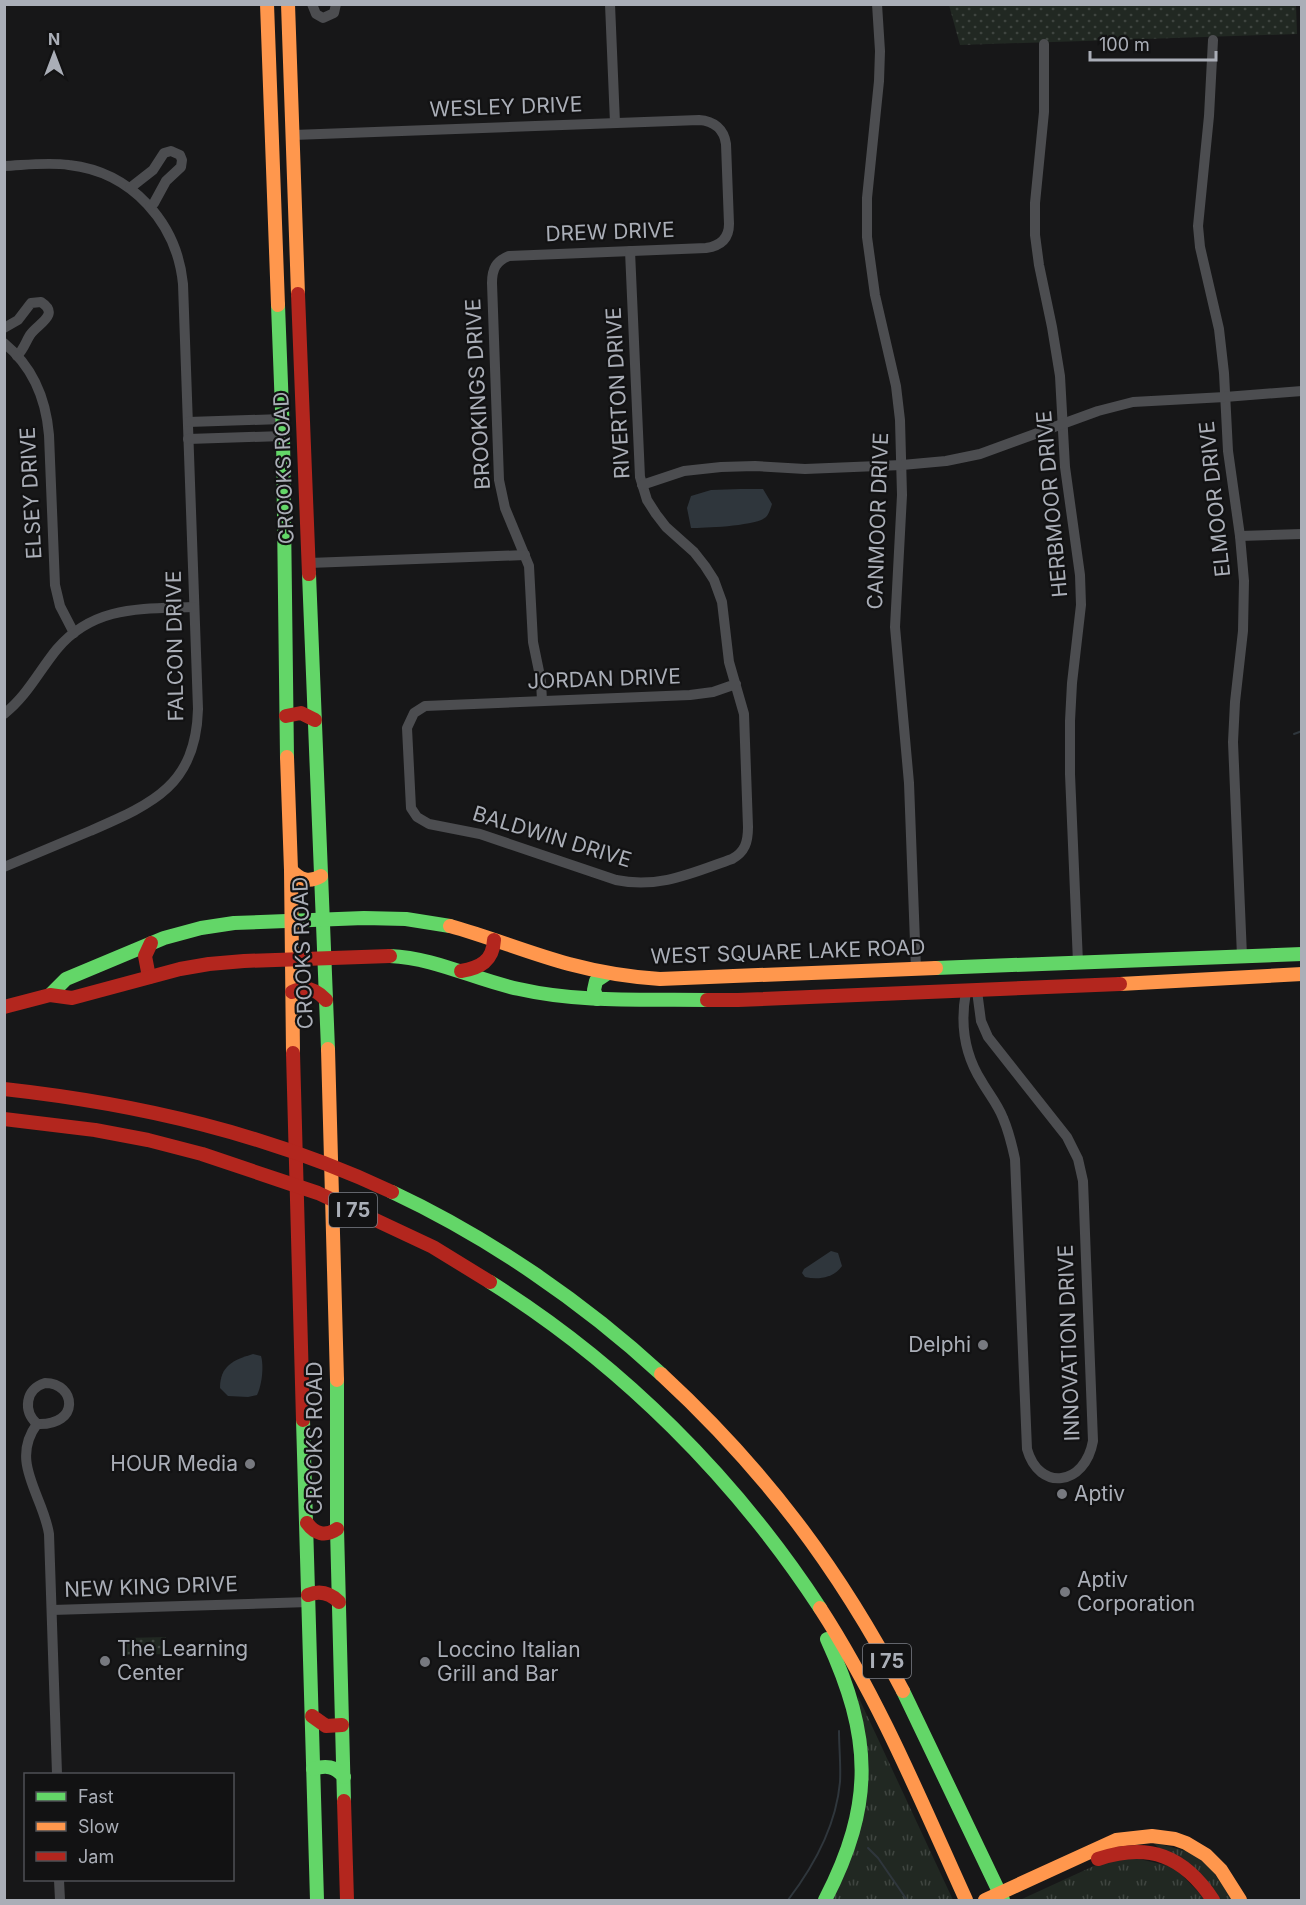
<svg xmlns="http://www.w3.org/2000/svg" width="1306" height="1905" font-family="Inter,sans-serif">
<style>
.grass{fill:url(#grass-tufts)}
.park{fill:url(#park-dots)}
.water{fill:#2f363c}
.lines{fill:none;stroke-linecap:round;stroke-linejoin:round}
.stream{stroke:#2f363c;stroke-width:2}
.street{stroke:#4c4d50;stroke-width:10}
.fast{stroke:#63d668;stroke-width:14}
.slow{stroke:#ff974d;stroke-width:14}
.jam{stroke:#b3261e;stroke-width:14}
.poi-dot{fill:#77797f;stroke:#121213;stroke-width:2}
.labels{text-anchor:middle;stroke-width:4.5;stroke-linejoin:round;paint-order:stroke}
.shield{fill:#121213;stroke:#7c7f86;stroke-width:1.5}
.shield-label{font-size:20px;font-weight:bold;fill:#aaaeb7}
.street-label{font-size:21px;fill:#aaaeb7;stroke:#121213}
.poi-label{font-size:21px;fill:#aaaeb7;stroke:#121213;text-anchor:start}
</style>
<defs>
<pattern id="grass-tufts" width="24" height="20" patternUnits="userSpaceOnUse" patternTransform="scale(1.5)"><rect width="24" height="20" fill="#212822"/><path d="M3 7l-1-3M5 7V3M7 7l1-3M15 17l-1-3M17 17v-4M19 17l1-3" fill="none" stroke="#3f4540"/></pattern>
<pattern id="park-dots" width="8" height="8" patternUnits="userSpaceOnUse" patternTransform="scale(1.5)"><rect width="8" height="8" fill="#212822"/><path d="M2 2h.1M6 6h.1" fill="none" stroke="#3f4540" stroke-width="1.8" stroke-linecap="round"/></pattern>
</defs>
<rect width="100%" height="100%" fill="#171718"/>
<!-- grass -->
<g class="grass">
<path d="M858,1696L953,1900H830L852,1854Z"/>
<path d="M1152,1842L1190,1852L1209,1866L1233,1900H1220Z"/>
<path d="M1126,1856L1174,1867L1206,1900H1023L1022,1899L1109,1859Z"/>
</g>
<!-- park -->
<g class="park">
<path d="M949,5H1296L1297,34L960,45Z"/>
<path d="M166,1637V1654L126,1655V1638Z"/>
</g>
<!-- water -->
<g class="water">
<path d="M740,489H763L772,504C771,507 769,514 766,517C757,526 705,528 691,528L687,508L691,496L711,490Z"/>
<path d="M831,1251L838,1253L842,1266C834,1278 818,1280 805,1277L802,1273L804,1269Z"/>
<path d="M253,1354L261,1356C264,1366 262,1385 257,1395L248,1397L228,1396L220,1388C220,1366 233,1360 253,1354Z"/>
</g>
<g class="lines">
<!-- stream -->
<g class="stream">
<path d="M1294,734L1302,731"/>
<path d="M868,1848L878,1858L907,1900"/>
<path d="M788,1900C814,1866 836,1826 840,1782C841,1765 839,1748 839,1731"/>
</g>
<!-- street -->
<g class="street">
<path d="M312,4L316,14L323,18L334,13L336,4"/>
<path d="M610,4L615,123"/>
<path d="M877,4L880,51L879,81L867,198V237L875,295L896,386L900,420L902,495L895,627L909,783L916,969"/>
<path d="M1213,40L1209,116L1198,226L1200,247L1219,329L1224,373L1228,451L1240,536L1244,581L1243,631L1235,702L1233,742L1242,956"/>
<path d="M1044,44V112L1035,203V235L1039,265L1052,327L1060,376L1065,467L1080,575L1081,605L1072,683L1070,721V774L1078,963"/>
<path d="M293,135L699,120C714,121 724,129 726,144L729,224C729,239 720,246 706,248L509,256C496,261 492,269 492,283L499,480L505,508L529,566L533,642L541,681L542,701"/>
<path d="M4,166C26,165 48,162 69,165C132,172 177,223 183,284L198,709C196,786 152,804 90,831C61,843 33,855 4,867"/>
<path d="M130,188L153,170L164,153L171,151L180,155L182,160L181,167L166,181L154,203L150,206"/>
<path d="M630,251L640,477L647,500L656,514L666,527L694,552L705,566L714,580L722,602L729,662L744,714L748,827C748,842 745,852 732,859C692,873 659,889 616,880L480,834L429,824L417,817L411,808L407,728L414,713L425,706L690,695L713,692L736,684"/>
<path d="M4,328L18,320L31,303L41,302C61,315 37,324 30,335C25,343 24,349 17,356"/>
<path d="M4,343C32,366 46,399 49,435L55,585L60,606L74,633"/>
<path d="M188,422L282,419"/>
<path d="M188,439L283,436"/>
<path d="M642,485L684,471L721,467L755,466L805,469L902,465L946,461L980,454L1098,411L1133,402L1225,397L1302,391"/>
<path d="M1240,536L1302,534"/>
<path d="M309,563L525,555"/>
<path d="M4,714C27,696 39,671 57,649C94,605 142,609 194,607"/>
<path d="M966,992C960,1024 964,1054 982,1082C989,1094 998,1105 1003,1118C1009,1132 1012,1145 1015,1159L1027,1449C1039,1492 1085,1486 1093,1441L1083,1181L1078,1159L1067,1137L988,1037L981,1021L977,991"/>
<path d="M45,1383C76,1383 81,1426 37,1424C23,1411 25,1389 45,1383Z"/>
<path d="M37,1424C9,1462 43,1495 49,1534L57,1774"/>
<path d="M52,1610L309,1602"/>
<path d="M59,1880L60,1900"/>
</g>
<!-- fast -->
<g class="fast">
<path d="M278,305L283,436L287,757"/>
<path d="M309,574L328,1049"/>
<path d="M390,956C436,958 475,980 519,989C580,1003 645,999 707,1000"/>
<path d="M936,968L1302,954"/>
<path d="M50,995L66,979L164,938L201,928L234,923L364,918L406,919L450,926"/>
<path d="M597,999L594,990L596,981L608,973"/>
<path d="M392,1192C488,1237 583,1302 661,1374"/>
<path d="M490,1282C621,1364 735,1478 820,1608"/>
<path d="M337,1380V1529L344,1801"/>
<path d="M303,1420L317,1900"/>
<path d="M903,1691L1003,1900"/>
<path d="M313,1769C326,1765 335,1766 344,1777"/>
<path d="M825,1900C875,1803 872,1737 827,1639"/>
</g>
<!-- slow -->
<g class="slow">
<path d="M267,4L278,305"/>
<path d="M288,4L298,294"/>
<path d="M287,757L291,870L293,1053"/>
<path d="M291,870C300,880 309,883 321,876"/>
<path d="M450,926C490,937 528,953 569,964C599,972 629,977 660,979L936,968"/>
<path d="M1120,984L1302,974"/>
<path d="M328,1049L337,1380"/>
<path d="M661,1374C764,1469 838,1567 903,1691"/>
<path d="M820,1608C879,1699 921,1801 966,1900"/>
<path d="M985,1900L1116,1840L1152,1836L1175,1839L1186,1843L1206,1855L1221,1870L1240,1900"/>
</g>
<!-- jam -->
<g class="jam">
<path d="M298,294L309,574"/>
<path d="M286,716L301,713L315,720"/>
<path d="M461,971C480,968 493,961 494,940"/>
<path d="M149,977L145,956L151,943"/>
<path d="M292,992C306,985 316,989 326,1000"/>
<path d="M707,1000H738L1120,984"/>
<path d="M4,1007L50,995L72,998L180,969L209,964L244,961L390,956"/>
<path d="M293,1053L303,1420"/>
<path d="M4,1089C140,1104 268,1134 392,1192"/>
<path d="M4,1119L95,1130L148,1140L202,1154L294,1185L318,1193L433,1247L490,1282"/>
<path d="M307,1523C315,1534 325,1537 337,1529"/>
<path d="M308,1595C320,1590 330,1593 339,1602"/>
<path d="M312,1716L326,1726L342,1725"/>
<path d="M344,1801L347,1900"/>
<path d="M1098,1859C1149,1842 1184,1856 1213,1900"/>
</g>
</g>
<!-- markers -->
<g class="poi-dot">
<circle cx="983" cy="1345" r="6"/>
<circle cx="250" cy="1464" r="6"/>
<circle cx="1062" cy="1494" r="6"/>
<circle cx="1065" cy="1592" r="6"/>
<circle cx="105" cy="1661" r="6"/>
<circle cx="425" cy="1662" r="6"/>
</g>
<g class="labels">
<!-- shield labels -->
<g class="shield">
<rect x="329" y="1193" width="48" height="34" rx="4.5"/>
<rect x="863" y="1644" width="48" height="34" rx="4.5"/>
</g>
<g class="shield-label">
<text x="353" y="1217">I 75</text>
<text x="887" y="1668">I 75</text>
</g>
<!-- street labels -->
<g class="street-label">
<text transform="translate(506 107) rotate(-2)" y="7">WESLEY DRIVE</text>
<text transform="translate(610 232) rotate(-2)" y="7">DREW DRIVE</text>
<text transform="translate(618 393) rotate(-93)" y="7">RIVERTON DRIVE</text>
<text transform="translate(478 394) rotate(-93)" y="7">BROOKINGS DRIVE</text>
<text transform="translate(284 468) rotate(-92)" y="7">CROOKS ROAD</text>
<text transform="translate(31 493) rotate(-93)" y="7">ELSEY DRIVE</text>
<text transform="translate(1215 499) rotate(-96)" y="7">ELMOOR DRIVE</text>
<text transform="translate(1052 504) rotate(-95)" y="7">HERBMOOR DRIVE</text>
<text transform="translate(878 521) rotate(-88)" y="7">CANMOOR DRIVE</text>
<text transform="translate(175 646) rotate(-91)" y="7">FALCON DRIVE</text>
<text transform="translate(604 679) rotate(-2)" y="7">JORDAN DRIVE</text>
<text transform="translate(552 837) rotate(17)" y="7">BALDWIN DRIVE</text>
<text transform="translate(788 952) rotate(-2)" y="7">WEST SQUARE LAKE ROAD</text>
<text transform="translate(303 953) rotate(-92)" y="7">CROOKS ROAD</text>
<text transform="translate(1069 1343) rotate(-92)" y="7">INNOVATION DRIVE</text>
<text transform="translate(315 1438) rotate(-90)" y="7">CROOKS ROAD</text>
<text transform="translate(151 1587) rotate(-2)" y="7">NEW KING DRIVE</text>
</g>
<!-- poi labels -->
<g class="poi-label">
<text x="971" y="1352" text-anchor="end">Delphi</text>
<text x="238" y="1471" text-anchor="end">HOUR Media</text>
<text x="1074" y="1501">Aptiv</text>
<text x="1077" y="1587">Aptiv<tspan x="1077" dy="24">Corporation</tspan></text>
<text x="117" y="1656">The Learning<tspan x="117" dy="24">Center</tspan></text>
<text x="437" y="1657">Loccino Italian<tspan x="437" dy="24">Grill and Bar</tspan></text>
</g>
</g>
<!-- border -->
<rect width="1306" height="1905" fill="none" stroke="#aaaeb7" stroke-width="12"/>
<!-- legend -->
<rect x="24" y="1773" width="210" height="108" fill="#121213" stroke="#4f5055" stroke-width="1.5"/>
<rect x="36" y="1792" width="30" height="9" fill="#63d668" stroke="#4f5055" stroke-width="1.5"/>
<text x="78" y="1803" font-size="18" fill="#aaaeb7">Fast</text>
<rect x="36" y="1822" width="30" height="9" fill="#ff974d" stroke="#4f5055" stroke-width="1.5"/>
<text x="78" y="1833" font-size="18" fill="#aaaeb7">Slow</text>
<rect x="36" y="1852" width="30" height="9" fill="#b3261e" stroke="#4f5055" stroke-width="1.5"/>
<text x="78" y="1863" font-size="18" fill="#aaaeb7">Jam</text>
<!-- north arrow -->
<g transform="translate(54 54)" stroke="#121213" stroke-width="4.5" paint-order="stroke">
<path d="M0-4.5L10 22L0 15L-10 22Z" fill="#aaaeb7"/>
<text y="-9" font-size="16" font-weight="bold" text-anchor="middle" fill="#aaaeb7">N</text>
</g>
<!-- scale -->
<path d="M1090 51v9h126v-9" fill="none" stroke="#aaaeb7" stroke-width="3"/>
<text x="1099" y="51" font-size="18" fill="#aaaeb7" stroke="#121213" stroke-width="4.5" paint-order="stroke">100 m</text>
</svg>
